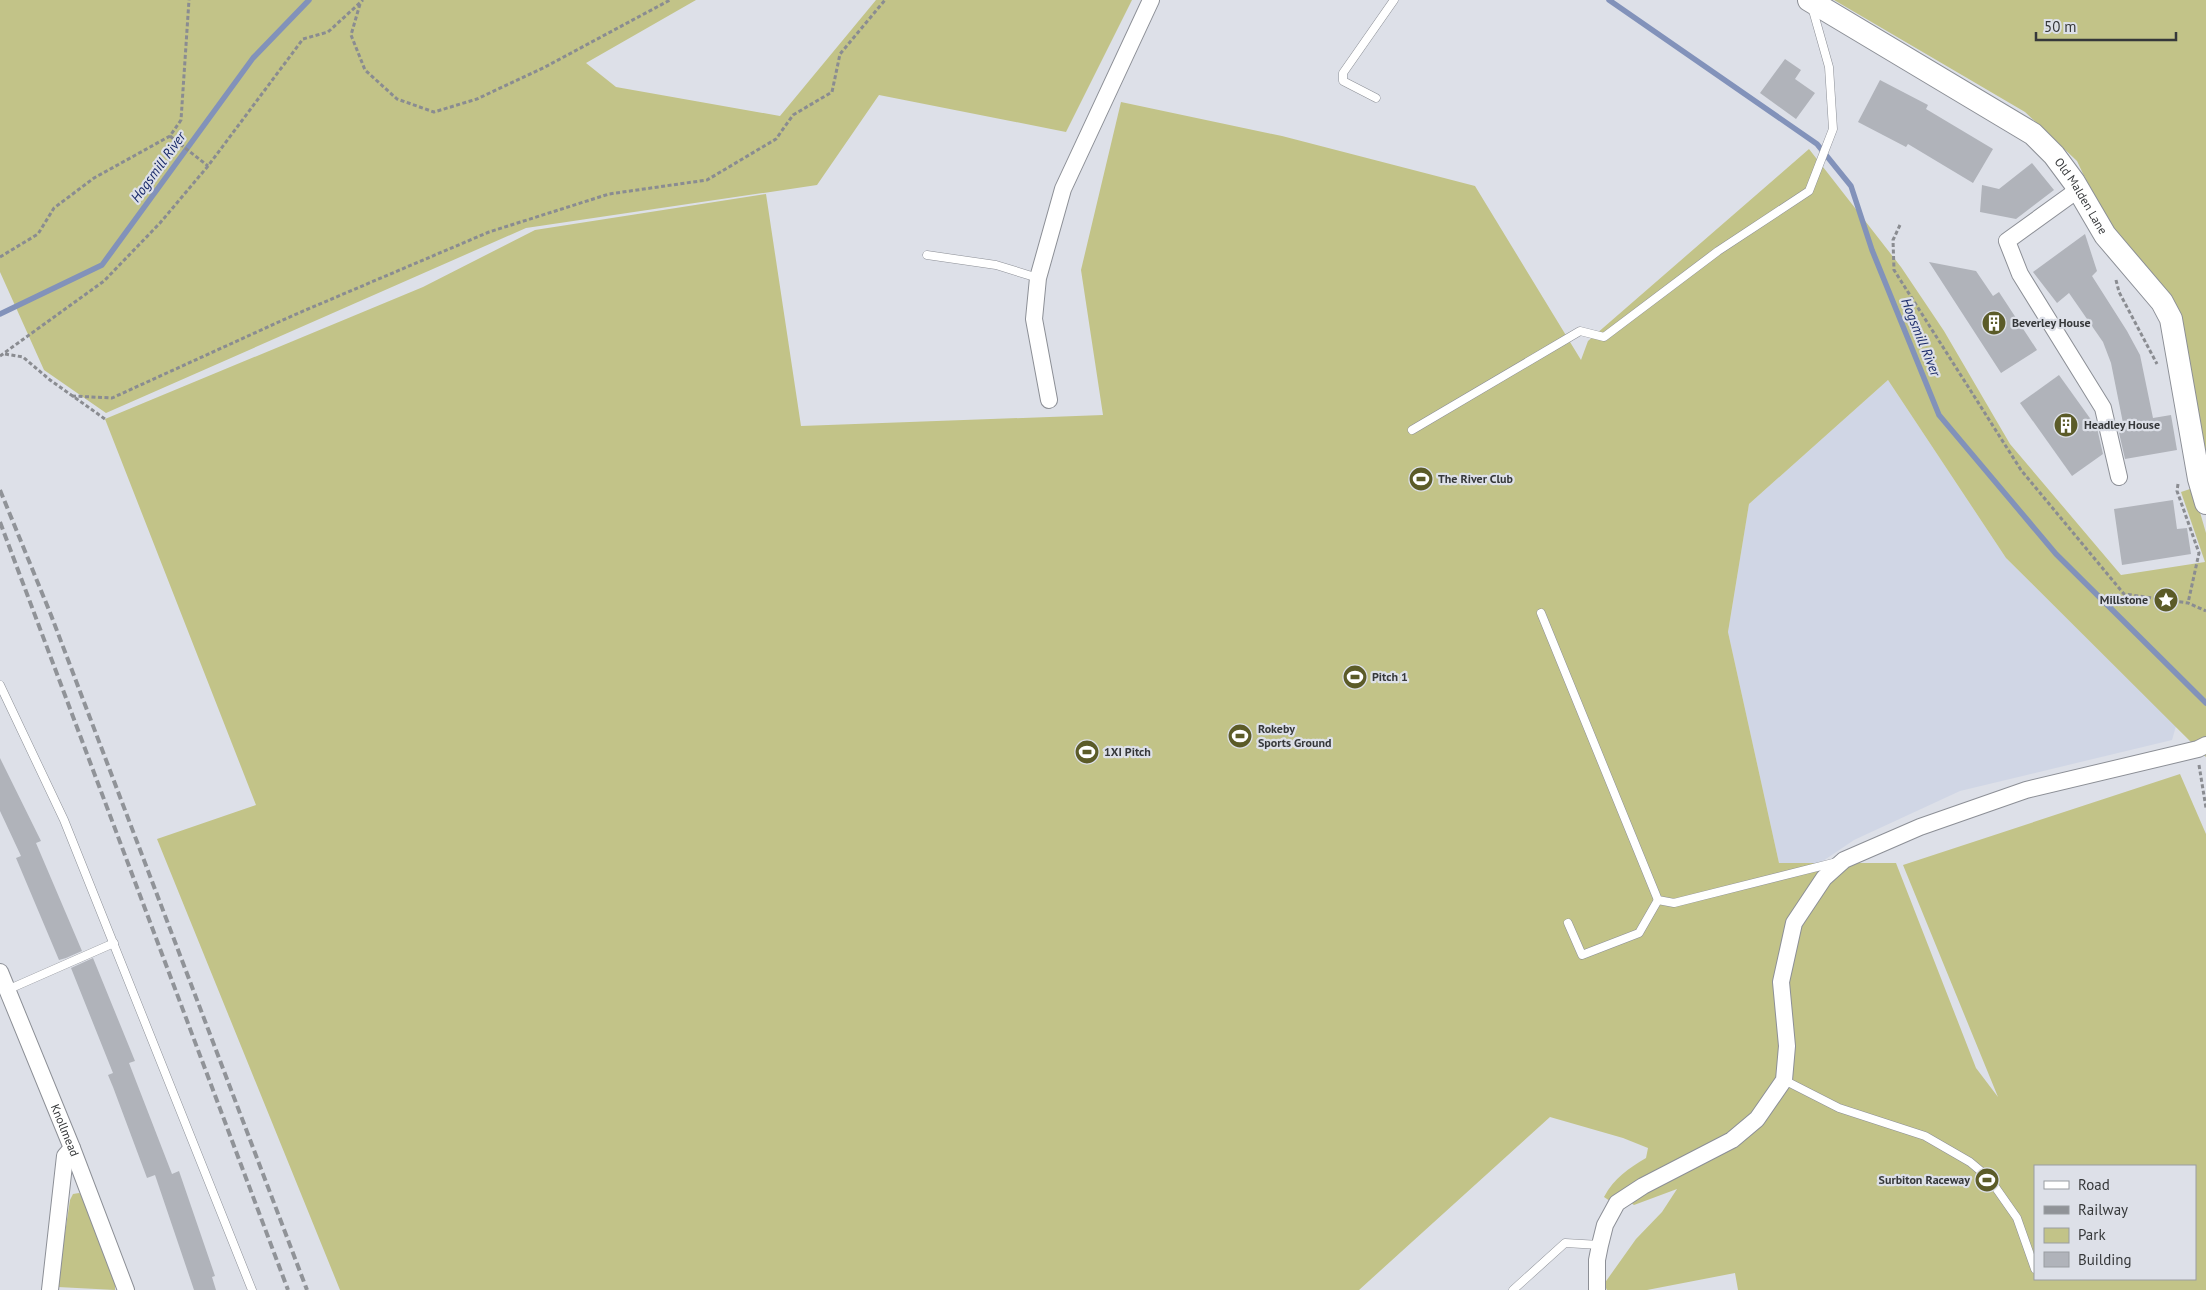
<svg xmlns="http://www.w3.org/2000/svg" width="2206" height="1290" font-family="'PT Sans',sans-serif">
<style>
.built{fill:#d0d6e5}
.green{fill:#c2c388;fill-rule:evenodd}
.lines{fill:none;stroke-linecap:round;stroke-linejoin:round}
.stream{stroke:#8292ba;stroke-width:5.5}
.building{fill:#b0b3ba}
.service-casing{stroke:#8c8f96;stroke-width:9}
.minor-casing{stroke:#8c8f96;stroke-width:18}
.secondary-casing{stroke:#8c8f96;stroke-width:24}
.path{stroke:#8a8c91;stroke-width:3;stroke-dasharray:4 2.5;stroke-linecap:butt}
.service{stroke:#fff;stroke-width:8}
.minor{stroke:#fff;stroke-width:16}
.secondary{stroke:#fff;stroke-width:22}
.rail{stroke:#909398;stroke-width:4;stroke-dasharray:8 4;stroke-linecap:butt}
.labels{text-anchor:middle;stroke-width:4.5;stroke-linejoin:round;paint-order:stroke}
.street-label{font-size:12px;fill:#36383a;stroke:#dde0e8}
.poi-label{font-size:12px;font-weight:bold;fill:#36383a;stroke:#dde0e8;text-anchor:start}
.water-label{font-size:14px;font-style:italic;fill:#182969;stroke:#dde0e8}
</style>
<rect width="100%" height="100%" fill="#dde0e8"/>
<!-- built -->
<path class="built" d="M1888,380L2006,558L2176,726L2172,740L1960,791L1854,840L1820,863H1779L1728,632L1749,504Z"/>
<!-- green -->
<g class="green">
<path d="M0,0H696L586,63L616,87L780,116L876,0H1132L1066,132L879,95L817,185L526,228L106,413L44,370L0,272Z"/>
<path d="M1834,0H2206V460L2190,371L2103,216L2077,161L2025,112Z"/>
<path d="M1121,102L1282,136L1475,186L1581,360L1588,341L1809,149L1901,267L1944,331L2010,444L2121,575L2205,562L2181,492L2193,488L2206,533V757L2006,558L1888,380L1749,504L1728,632L1779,863H1896L1976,1068L1998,1097L1903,865L2180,774L2206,834V1290H1738L1735,1273L1647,1290H1607L1604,1284L1636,1239L1662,1212L1677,1189L1634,1205L1620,1195L1610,1201L1604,1197C1614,1178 1629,1168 1646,1158L1648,1148L1623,1138L1550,1117L1359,1290H340L157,839L256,805L105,419L423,287L535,230L766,194L801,426L1103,415L1081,270ZM2035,1166H2195V1279H2035Z"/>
<path d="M79,1193L82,1195L115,1283V1290L58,1287L57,1285L70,1200L73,1194Z"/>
</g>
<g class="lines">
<!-- stream -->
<g class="stream">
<path d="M1609,0L1817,144L1851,186L1872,250L1939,415L2056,554L2206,703"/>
<path d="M0,314L102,265L253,58L309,0"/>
</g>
</g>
<!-- building -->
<g class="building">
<path d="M1785,59L1801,70L1795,79L1815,93L1796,119L1760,93Z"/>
<path d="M1880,80L1928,105L1926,109L1993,149L1973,183L1908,144L1906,147L1858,122Z"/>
<path d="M2032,163L2054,190L2016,219L1980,212L1982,185L1999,189Z"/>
<path d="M2085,234L2097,271L2092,276L2127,331L2140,355L2153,418L2171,415L2177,450L2125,459L2117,424L2123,423L2111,363L2103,342L2069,293L2057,303L2033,272Z"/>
<path d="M1929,262L1976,271L1993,296L1999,292L2037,350L2001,373Z"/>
<path d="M2059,375L2097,428L2103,454L2072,476L2020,403Z"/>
<path d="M2173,500L2177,529L2187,528L2191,554L2122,565L2114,509Z"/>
<path d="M0,758L41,841L36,843L82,951L66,958L59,960L16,858L21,856L0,811Z"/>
<path d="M93,958L135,1061L129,1063L172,1174L179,1171L215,1276L212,1277L216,1290H194L155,1175L147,1178L113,1087L108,1075L113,1073L71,968Z"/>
</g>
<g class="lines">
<defs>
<g id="service">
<path d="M1376,98L1343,81V73L1394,0"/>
<path d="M927,255L996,265L1038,278"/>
<path d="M1412,430L1580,331L1604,337L1718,251L1809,191L1833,129L1829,67L1812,7"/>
<path d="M1541,613L1658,900L1674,903L1837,862"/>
<path d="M0,685L64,820L252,1290"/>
<path d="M1568,923L1582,955L1639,933L1658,900"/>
<path d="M7,990L114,943"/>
<path d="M1784,1080L1839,1108L1925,1136L1970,1162L1989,1178L2017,1218L2035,1269"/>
<path d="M1513,1290L1565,1243L1600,1245"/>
</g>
<g id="minor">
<path d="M2079,189L2007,241L2020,274L2103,408L2119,477"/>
<path d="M1049,400L1034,319L1038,278L1063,189L1151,0"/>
<path id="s1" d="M0,972L72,1148L126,1290"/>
<path d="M50,1290L65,1156L72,1148"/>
<path d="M1597,1290V1260L1600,1245L1605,1225L1617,1203L1643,1186L1732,1140L1757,1119L1784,1080L1787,1046L1781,982L1794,923L1824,878L1844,860L1920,827L2026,790L2198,749L2206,745"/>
</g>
<g id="secondary">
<path id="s2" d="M1809,0L2033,134L2054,155L2074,182L2105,235L2162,302L2171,319L2199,479L2206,503"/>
</g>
</defs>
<!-- service casing -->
<use href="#service" class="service-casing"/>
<!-- minor casing -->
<use href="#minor" class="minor-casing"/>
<!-- secondary casing -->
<use href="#secondary" class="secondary-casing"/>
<!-- path -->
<g class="path">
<path d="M360,4L351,35L365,70L397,99L434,112L477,99L545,67L670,0"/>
<path d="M170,136L208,166"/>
<path d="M1900,225L1893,240L1894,270L2021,470L2124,594L2188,603L2206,611"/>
<path d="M0,257L38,234L54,208L94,178L170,136L181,120L189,0"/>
<path d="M2116,280L2119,292L2157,364"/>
<path d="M5,354L23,357L50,380L105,419"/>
<path d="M0,356L104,281L160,223L208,166L303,39L328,32L363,0"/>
<path d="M72,396L112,398L294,315L489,232L609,194L707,180L776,139L793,115L832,92L840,54L885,0"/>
<path d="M2178,484L2177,491L2199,553L2188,603"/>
<path d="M2199,765L2206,808"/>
</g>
<!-- service -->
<use href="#service" class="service"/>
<!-- minor -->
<use href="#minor" class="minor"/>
<!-- secondary -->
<use href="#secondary" class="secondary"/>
<!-- rail -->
<g class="rail">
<path d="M0,490L51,615L307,1290"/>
<path d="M0,522L288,1290"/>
</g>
</g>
<!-- icons -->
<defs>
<symbol id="building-disc" viewBox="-11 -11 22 22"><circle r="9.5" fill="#5b5b28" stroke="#dde0e8"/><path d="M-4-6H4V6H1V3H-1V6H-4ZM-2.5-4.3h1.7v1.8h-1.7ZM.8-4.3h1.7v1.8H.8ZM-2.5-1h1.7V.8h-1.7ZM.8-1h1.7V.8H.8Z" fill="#fff"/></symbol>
<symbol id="stadium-disc" viewBox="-11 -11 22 22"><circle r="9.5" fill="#5b5b28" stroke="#dde0e8"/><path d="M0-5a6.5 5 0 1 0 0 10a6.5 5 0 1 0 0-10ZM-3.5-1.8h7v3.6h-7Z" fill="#fff"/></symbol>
<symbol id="sight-disc" viewBox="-11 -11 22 22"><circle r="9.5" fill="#5b5b28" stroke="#dde0e8"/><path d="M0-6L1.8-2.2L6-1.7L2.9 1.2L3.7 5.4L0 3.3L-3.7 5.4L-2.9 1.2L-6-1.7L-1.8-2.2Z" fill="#fff"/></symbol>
</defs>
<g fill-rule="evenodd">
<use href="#building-disc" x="1980" y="309" width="28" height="28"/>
<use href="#building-disc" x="2052" y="411" width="28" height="28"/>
<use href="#stadium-disc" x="1407" y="465" width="28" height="28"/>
<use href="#sight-disc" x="2152" y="586" width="28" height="28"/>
<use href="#stadium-disc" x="1341" y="663" width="28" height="28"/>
<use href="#stadium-disc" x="1226" y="722" width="28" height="28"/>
<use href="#stadium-disc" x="1073" y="738" width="28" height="28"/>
<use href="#stadium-disc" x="1973" y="1166" width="28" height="28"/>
</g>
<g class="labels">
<!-- street labels -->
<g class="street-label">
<text dy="4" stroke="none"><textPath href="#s2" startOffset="340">Old Malden Lane</textPath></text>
<text dy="4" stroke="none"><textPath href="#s1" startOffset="171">Knollmead</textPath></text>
</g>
<!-- poi labels -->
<g class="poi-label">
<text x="2012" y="327">Beverley House</text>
<text x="2084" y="429">Headley House</text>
<text x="1438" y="483">The River Club</text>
<text x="2148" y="604" text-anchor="end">Millstone</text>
<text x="1372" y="681">Pitch 1</text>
<text x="1258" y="733">Rokeby<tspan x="1258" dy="14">Sports Ground</tspan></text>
<text x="1104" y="756">1XI Pitch</text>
<text x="1970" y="1184" text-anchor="end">Surbiton Raceway</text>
</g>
<!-- water labels -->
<g class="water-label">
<text transform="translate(158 167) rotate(-54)" y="5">Hogsmill River</text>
<text transform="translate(1921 337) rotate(68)" y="5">Hogsmill River</text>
</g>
</g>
<!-- legend -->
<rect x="2034" y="1165" width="162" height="115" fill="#dde0e8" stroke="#9a9da2"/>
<rect x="2044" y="1181" width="25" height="8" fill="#ffffff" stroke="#9a9da2"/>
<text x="2078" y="1190" font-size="15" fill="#36383a">Road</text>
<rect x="2044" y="1206" width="25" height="8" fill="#909398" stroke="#9a9da2"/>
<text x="2078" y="1215" font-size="15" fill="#36383a">Railway</text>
<rect x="2044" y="1228" width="25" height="15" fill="#c2c388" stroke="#9a9da2"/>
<text x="2078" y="1240" font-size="15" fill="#36383a">Park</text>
<rect x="2044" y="1252" width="25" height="15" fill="#b0b3ba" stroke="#9a9da2"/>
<text x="2078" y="1265" font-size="15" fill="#36383a">Building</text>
<!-- scale -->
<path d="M2036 32v8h140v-8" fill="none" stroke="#36383a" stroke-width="2.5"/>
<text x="2044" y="32" font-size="15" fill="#36383a" stroke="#dde0e8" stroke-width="4" paint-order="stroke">50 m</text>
</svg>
